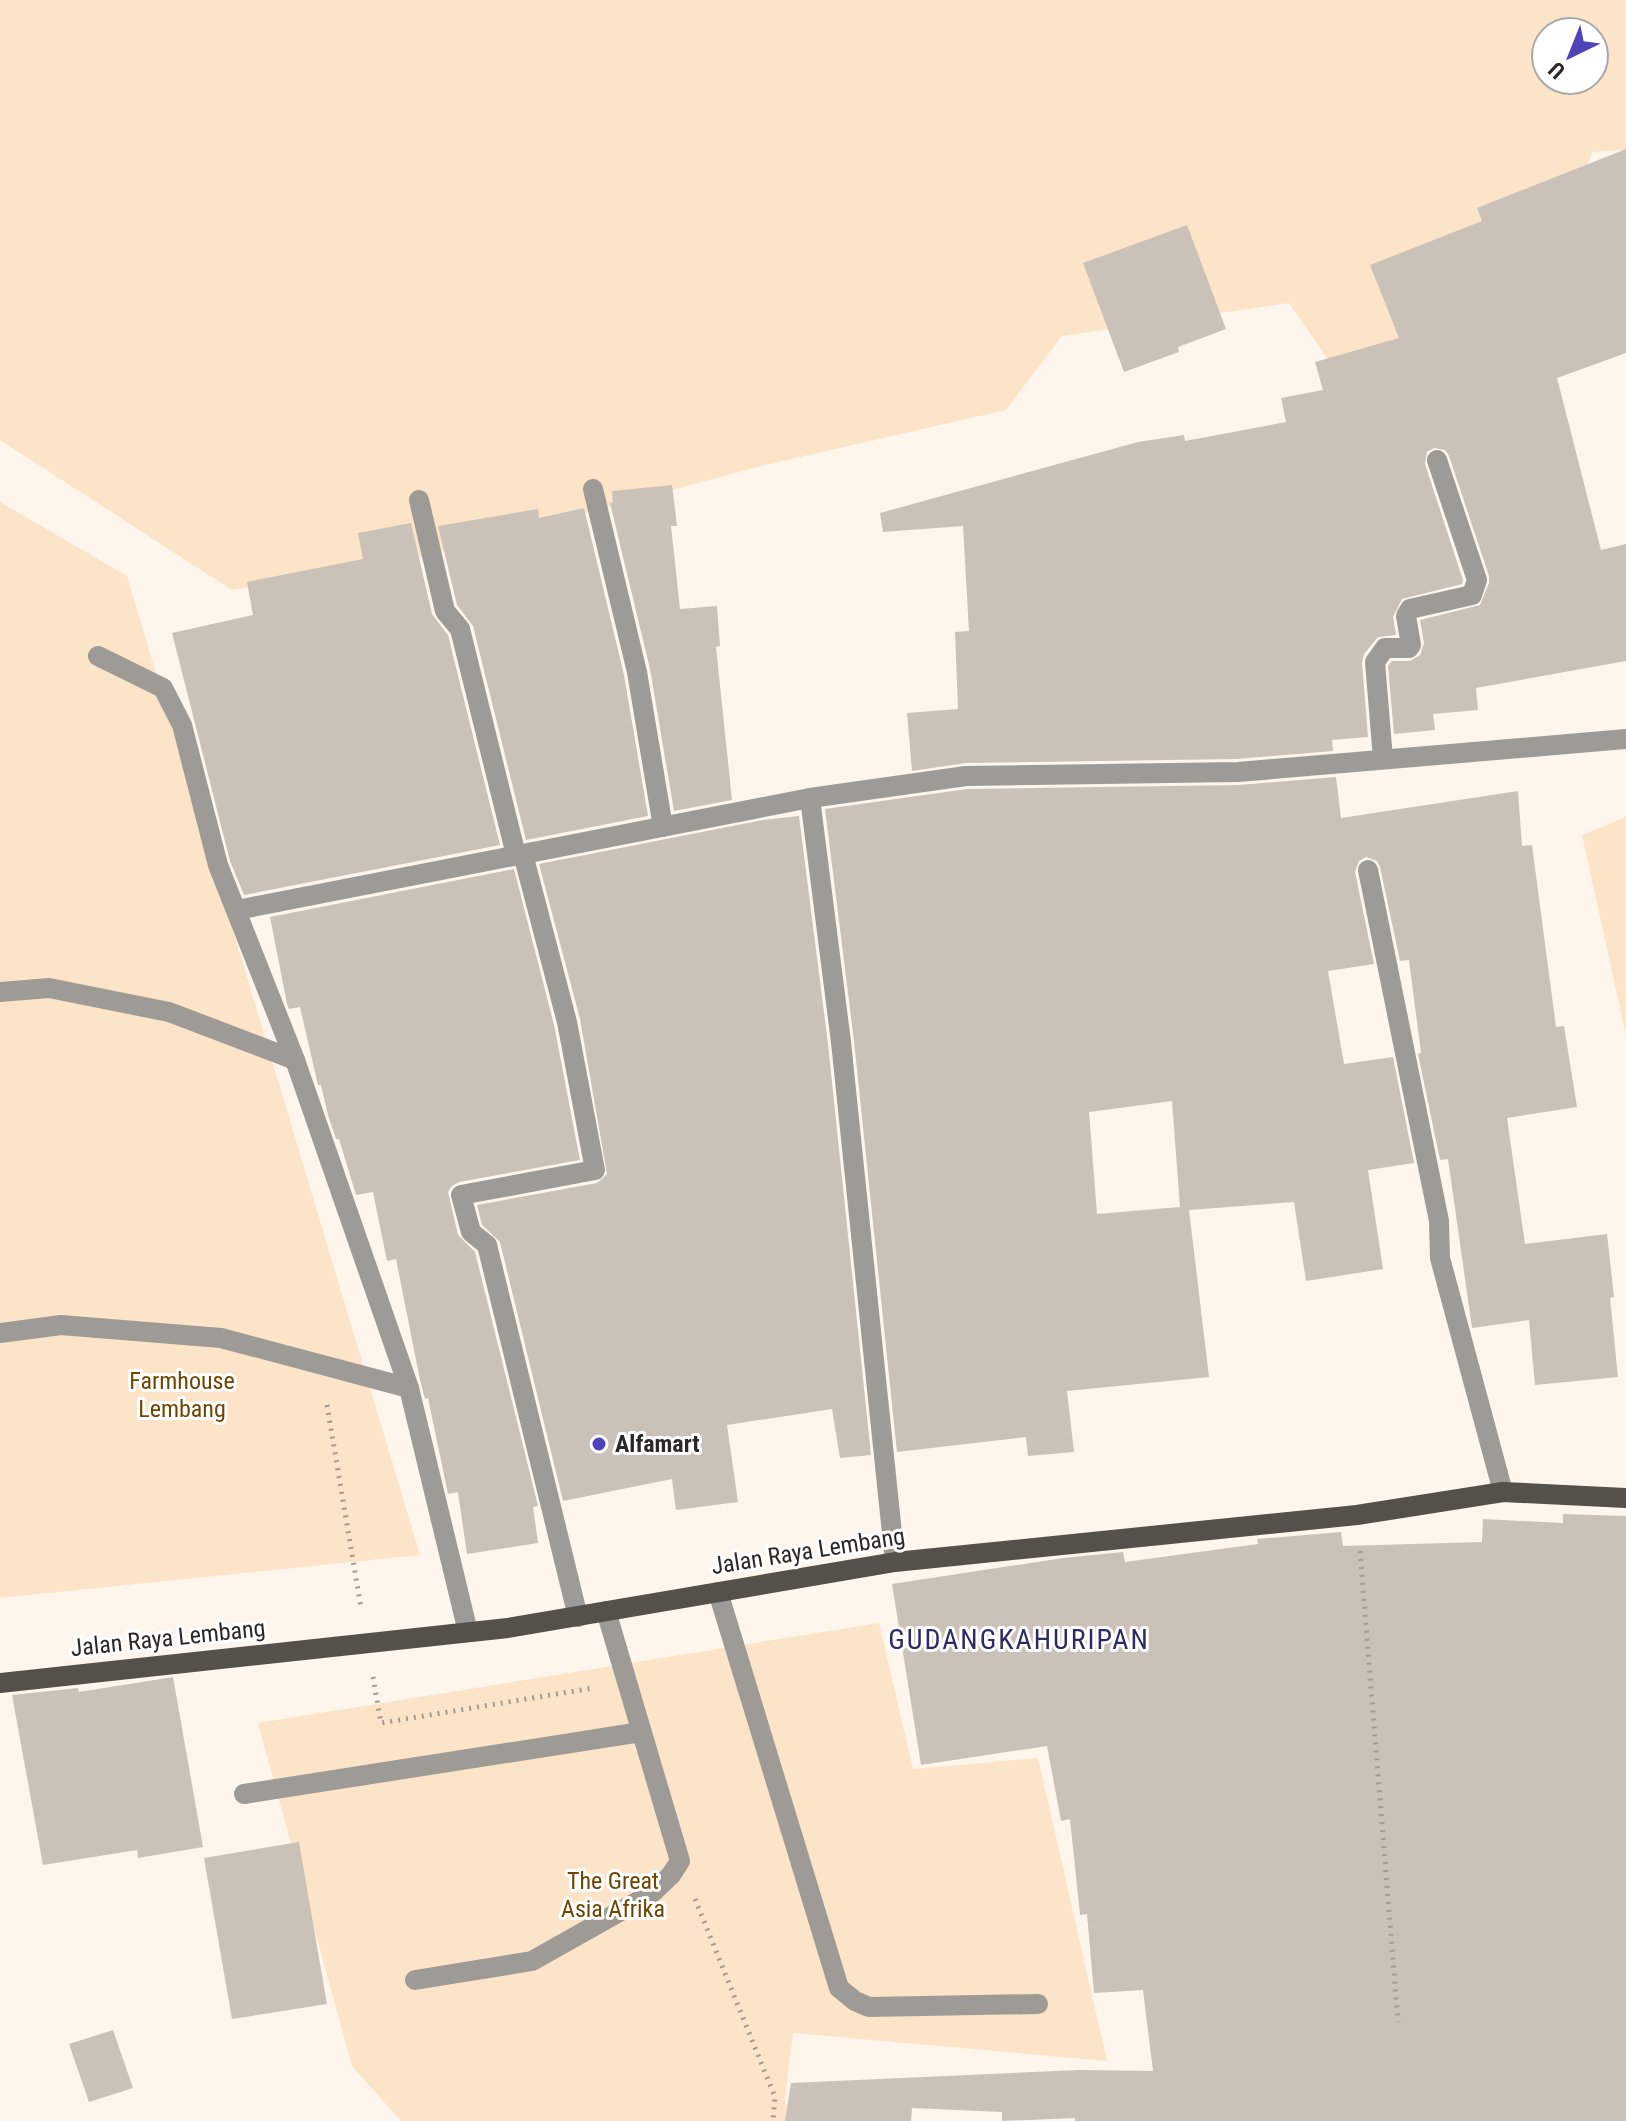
<svg xmlns="http://www.w3.org/2000/svg" width="1626" height="2121" font-family="'Roboto Condensed',sans-serif">
<style>
.green{fill:#fce4c8;fill-rule:evenodd}
.building{fill:#cac2b9;fill-rule:evenodd}
.lines{fill:none;stroke-linecap:round;stroke-linejoin:round}
.path{stroke:#a29c95;stroke-width:5;stroke-dasharray:2 6;stroke-linecap:butt}
.minor{stroke:#9e9b97;stroke-width:20}
.major{stroke:#56504a;stroke-width:20}
.poi-dot{fill:#4f43ba;stroke:#fff;stroke-width:3}
.labels{text-anchor:middle;stroke-width:6;stroke-linejoin:round;paint-order:stroke}
.park-label{font-size:24px;fill:#6f4500;stroke:#fff}
.poi-label{font-size:24px;font-weight:bold;fill:#2a2724;stroke:#fff;text-anchor:start}
.street-label{font-size:24px;fill:#2a2724;stroke:#fff}
.quarter-label{font-size:28px;letter-spacing:2px;fill:#2d2a64;stroke:#fff}
</style>
<rect width="100%" height="100%" fill="#fef6ec"/>
<!-- green -->
<g class="green">
<path d="M0,0H1626V150L1592,152L1569,214L1343,381L1289,303L1062,336L1006,410L765,465L380,568L232,590L0,440ZM1546,32H1594V80H1546Z"/>
<path d="M0,502L127,576L420,1555L0,1598Z"/>
<path d="M1626,817V1035L1582,835Z"/>
<path d="M879,1623L913,1769L1038,1758L1107,2061L793,2033L785,2098L788,2121H401L352,2066L258,1723Z"/>
</g>
<!-- building -->
<g class="building">
<path d="M1626,149V353L1557,378L1601,550L1626,544V661L1476,688L1478,710L1433,714L1435,730L1394,734L1388,666L1392,661H1410L1420,655L1424,643L1420,620L1480,605L1489,583V576L1449,456L1445,450L1434,448L1427,452L1425,464L1463,580L1462,584L1402,599L1393,617L1396,635L1378,637L1364,654L1362,663L1368,737L1332,740L1333,751L1237,759L966,763L912,771L907,713L958,709L955,632L969,631L963,526L883,532L880,513L1138,442L1184,435L1185,441L1286,422L1281,398L1323,390L1315,362L1399,338L1370,265L1482,221L1477,208Z"/>
<path d="M1187,225L1226,329L1178,347L1179,352L1124,372L1083,263Z"/>
<path d="M672,485L677,526H671L680,609L717,606L720,646L716,647L732,800L674,811L650,669L610,503L613,502L612,491Z"/>
<path d="M584,508L624,675L648,816L526,840L473,626L457,605L438,526L538,509L539,518Z"/>
<path d="M411,523L432,614L448,635L500,845L244,895L230,861L172,633L253,615L247,582L363,559L358,533Z"/>
<path d="M1336,777L1341,818L1518,791L1522,846L1532,845L1556,1027L1564,1026L1577,1107L1507,1118L1525,1244L1607,1234L1614,1297L1610,1298L1618,1377L1535,1385L1529,1320L1472,1328L1448,1159L1440,1160L1418,1054L1421,1053L1409,960L1400,961L1380,867L1377,861L1366,857L1359,861L1355,872L1374,964L1328,971L1344,1064L1393,1057L1414,1163L1368,1170L1383,1269L1306,1281L1294,1202L1189,1210L1209,1377L1067,1391L1074,1452L1028,1456L1026,1437L897,1452L854,1041L825,809L967,789L1238,785ZM1172,1101L1180,1207L1097,1214L1089,1112Z"/>
<path d="M799,816L828,1044L871,1455L840,1458L832,1409L727,1425L738,1502L676,1510L672,1479L563,1501L500,1242L482,1225L477,1205L597,1183L607,1174L580,1019L539,864L763,820Z"/>
<path d="M514,869L554,1025L580,1160L459,1182L452,1186L448,1192L458,1235L475,1252L538,1506L533,1507L538,1543L467,1554L458,1492L448,1494L428,1398L425,1399L420,1380L396,1259L387,1261L373,1192L356,1195L339,1139H336L328,1115L321,1085H318L300,1007L289,1009L287,1004L270,917Z"/>
<path d="M1563,1514L1626,1516V2121H1075V2118L1002,2121V2112L912,2108L911,2121H785L791,2083L1079,2070L1153,2071L1143,1990L1094,1993L1087,1914L1080,1915L1070,1819L1061,1821L1047,1746L921,1765L892,1584L1063,1558L1123,1552L1125,1562L1258,1544L1257,1539L1341,1532L1343,1546L1482,1542L1483,1519L1563,1523Z"/>
<path d="M173,1677L203,1847L138,1858L137,1850L43,1865L12,1695L78,1688L79,1692Z"/>
<path d="M299,1842L327,2004L232,2019L204,1858Z"/>
<path d="M113,2030L133,2088L89,2102L69,2044Z"/>
</g>
<g class="lines">
<!-- path -->
<g class="path">
<path d="M327,1405L361,1608"/>
<path d="M1360,1551L1398,2022"/>
<path d="M373,1677L381,1723L593,1688"/>
<path d="M695,1899L775,2097L773,2121"/>
</g>
<!-- minor -->
<g class="minor">
<path d="M593,489L637,672L663,827"/>
<path d="M419,500L445,611L460,629L516,855"/>
<path d="M98,656L163,688L182,725L218,865L295,1060L409,1388L468,1632"/>
<path d="M1383,759L1375,662L1385,648H1409L1411,645L1406,616L1410,609L1472,595L1477,580L1437,460"/>
<path d="M810,798L841,1042L895,1562"/>
<path d="M523,854L567,1022L595,1170L461,1195L471,1232L487,1245L578,1617"/>
<path d="M1368,870L1439,1221L1440,1258L1503,1492"/>
<path d="M237,910L810,798L966,776L1238,772L1626,739"/>
<path d="M0,992L49,988L169,1012L295,1060"/>
<path d="M0,1333L61,1325L221,1338L409,1388"/>
<path d="M718,1592L839,1988L855,2001L869,2007L1038,2004"/>
<path d="M244,1794L641,1732"/>
<path d="M415,1980L532,1961L651,1894L671,1875L680,1861L606,1611"/>
</g>
<!-- major -->
<path class="major" d="M0,1683L508,1628L895,1562L1357,1515L1503,1492L1626,1498"/>
</g>
<!-- markers -->
<circle class="poi-dot" cx="599" cy="1444" r="8"/>
<g class="labels">
<!-- park labels -->
<g class="park-label">
<text x="182" y="1389">Farmhouse<tspan x="182" dy="28">Lembang</tspan></text>
<text x="613" y="1889">The Great<tspan x="613" dy="28">Asia Afrika</tspan></text>
</g>
<!-- poi labels -->
<g class="poi-label">
<text x="615" y="1452">Alfamart</text>
</g>
<!-- street labels -->
<g class="street-label">
<text transform="translate(808 1551) rotate(-9)" y="8">Jalan Raya Lembang</text>
<text transform="translate(168 1638) rotate(-6)" y="8">Jalan Raya Lembang</text>
</g>
<!-- quarter labels -->
<g class="quarter-label">
<text x="1019" y="1649">GUDANGKAHURIPAN</text>
</g>
</g>
<!-- north arrow -->
<g transform="translate(1570 56) rotate(223)"><circle r="38" fill="#ffffff" stroke="#aaa9a7" stroke-width="2"/>
<path d="M0-6L14 30L0 20L-14 30Z" fill="#4f43ba"/>
<text y="-12" font-size="22" font-weight="bold" text-anchor="middle" fill="#2a2724">U</text>
</g>
</svg>
